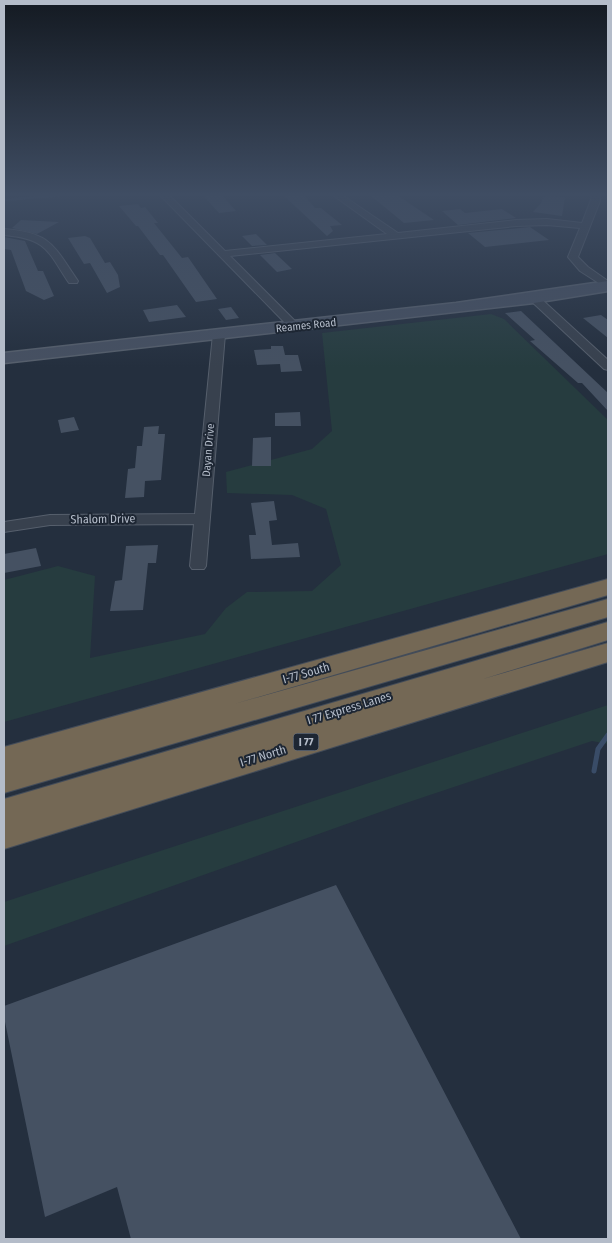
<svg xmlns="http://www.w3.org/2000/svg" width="612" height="1243" font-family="'Fira Sans Condensed',sans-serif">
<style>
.green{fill:#263c3f}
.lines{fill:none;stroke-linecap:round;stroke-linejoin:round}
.stream-far1{stroke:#394c67;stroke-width:2.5}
.stream{stroke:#394c67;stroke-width:5}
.building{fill:#455162}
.minor-casing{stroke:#565f6c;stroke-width:2}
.secondary-casing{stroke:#565f6c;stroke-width:3}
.motorway-casing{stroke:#434c59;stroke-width:2}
.minor{fill:#38414e;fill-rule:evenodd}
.secondary{fill:#465061;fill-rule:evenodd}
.motorway{fill:#746855;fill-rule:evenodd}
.labels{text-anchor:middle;stroke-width:4;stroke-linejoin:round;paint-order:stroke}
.far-street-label{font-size:11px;fill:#b4bcc9;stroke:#1d2633}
.shield{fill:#1d2633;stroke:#878f9c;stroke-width:1}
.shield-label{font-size:11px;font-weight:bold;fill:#b4bcc9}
.street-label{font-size:12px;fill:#b4bcc9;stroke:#1d2633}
</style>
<rect width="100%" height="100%" fill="#242f3e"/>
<!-- green -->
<g class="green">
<path d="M491,314L504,319L608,420V554L4,722V580L58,566L95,576L90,658L205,634L226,608L247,592L312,591L341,565L326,509L292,495L227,493L226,472L312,449L332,431L322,333Z"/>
<path d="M608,705V744L592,741L397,806L4,946V902Z"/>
</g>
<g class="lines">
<!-- stream-far1 -->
<path class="stream-far1" d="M4,200L87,193"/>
<!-- stream -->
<path class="stream" d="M594,771L598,749L608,735"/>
</g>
<!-- building -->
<g class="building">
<path d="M201,193H220L236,211L219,213Z"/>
<path d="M281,193H302L315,208H321L342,225L330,226L333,231L327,236Z"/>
<path d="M389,193H394L434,220L404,223L370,195Z"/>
<path d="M549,196L565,197L562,216L533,212L541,203L543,197Z"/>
<path d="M138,204L141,208L145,207L158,223H154L182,258L188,257L217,299L196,302L163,255H160L138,226H136L119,206Z"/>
<path d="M460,209L465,213L502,209L516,218L458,225L442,211Z"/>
<path d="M21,220L59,222L37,234L12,228Z"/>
<path d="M530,227L549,240L485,247L468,233Z"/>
<path d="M256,234L267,245L252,246L242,236Z"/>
<path d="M85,236L90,238L105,263L110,262L118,275L120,287L107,293L90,263L84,264L68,238Z"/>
<path d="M4,237L25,241L38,271H43L54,296L44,300L26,291L11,250L4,249Z"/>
<path d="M275,253L292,269L277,272L260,255Z"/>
<path d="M177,305L186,317L149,322L143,310Z"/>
<path d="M231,307L239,318L226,320L218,309Z"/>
<path d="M521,311L608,393V411L582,383H578L530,341L535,340L505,313Z"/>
<path d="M601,315L608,320V338L583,318Z"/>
<path d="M271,346H283L285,355H298L302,371L281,372L280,364L257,365L254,350L271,349Z"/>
<path d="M300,412L301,426H275V413Z"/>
<path d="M74,417L79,430L61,433L58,420Z"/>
<path d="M159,426L158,434H165L161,480L145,481L144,497L125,498L128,469L135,468L137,446H142L144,427Z"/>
<path d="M271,437V466H252L253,438Z"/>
<path d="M274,501L277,520L269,521L272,545L298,543L300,557L251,559L249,535H256L251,503Z"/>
<path d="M158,545L156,563H148L143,610L110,611L115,581L122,580L126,546Z"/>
<path d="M36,548L41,566L4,573V554Z"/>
<path d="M336,885L521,1239H131L117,1187L45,1217L4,1017V1006Z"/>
</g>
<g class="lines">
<defs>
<g id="minor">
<path d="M158,193H167L225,251L387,234L330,193H339L398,233L516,220L547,219L582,223L592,197L588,193H597L600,196V201L578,257L588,267L608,281V289L580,271L568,257L580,228L547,225L516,226L230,256L300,326L294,329L290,328Z"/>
<path d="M4,229C52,233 53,245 78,281L77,283H69C47,250 47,239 4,235Z"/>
<path d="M534,295L538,296L608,360V370L604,369L530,300L529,298Z"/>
<path d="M219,331L225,334L206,566L204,569H192L190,566L194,524L50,525L4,532V522L50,515L195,514L213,334Z"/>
</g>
<path id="secondary" d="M608,281V291L534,303L4,363V353L456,303Z"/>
<g id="motorway">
<path d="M608,579V595L234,704L608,599V617L4,793V747Z"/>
<path d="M608,622V640L483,679L608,643V662L4,849V799Z"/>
</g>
</defs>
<!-- minor casing -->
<use href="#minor" class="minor-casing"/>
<!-- secondary casing -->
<use href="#secondary" class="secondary-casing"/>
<!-- motorway casing -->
<use href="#motorway" class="motorway-casing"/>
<!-- minor -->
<use href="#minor" class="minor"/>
<!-- secondary -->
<use href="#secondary" class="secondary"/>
<!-- motorway -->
<use href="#motorway" class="motorway"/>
</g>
<!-- sky -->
<linearGradient id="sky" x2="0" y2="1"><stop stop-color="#141a22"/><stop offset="0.53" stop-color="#3f4d63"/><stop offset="1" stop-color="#3f4d63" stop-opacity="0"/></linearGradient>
<rect width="612" height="367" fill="url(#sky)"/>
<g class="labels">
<!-- far-street labels -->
<g class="far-street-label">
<text transform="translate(306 325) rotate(-6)" y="4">Reames Road</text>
<text transform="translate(208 450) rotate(-85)" y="4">Dayan Drive</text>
</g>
<!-- shield labels -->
<rect class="shield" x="293.5" y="733.5" width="25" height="17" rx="4"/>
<g class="shield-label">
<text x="306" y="746">I 77</text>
</g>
<!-- street labels -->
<g class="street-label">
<text transform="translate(103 519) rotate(-1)" y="4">Shalom Drive</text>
<text transform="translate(306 673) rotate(-16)" y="4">I-77 South</text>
<text transform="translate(349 708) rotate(-17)" y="4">I 77 Express Lanes</text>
<text transform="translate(263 756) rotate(-17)" y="4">I-77 North</text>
</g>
</g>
<!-- border -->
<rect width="612" height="1243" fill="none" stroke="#b4bcc9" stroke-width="10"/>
</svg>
